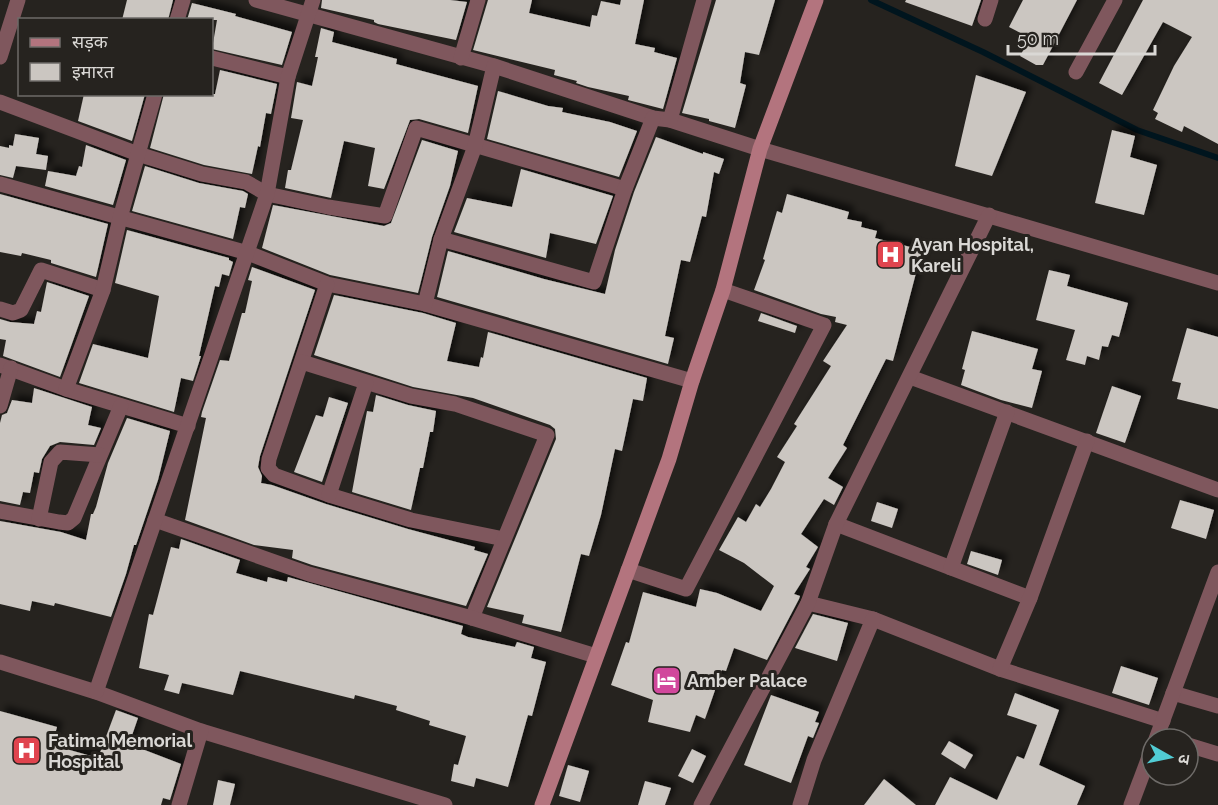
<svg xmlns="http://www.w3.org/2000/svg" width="1218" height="805" font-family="Raleway,'Noto Sans Devanagari',sans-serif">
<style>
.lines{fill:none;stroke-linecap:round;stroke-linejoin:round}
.stream{stroke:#00151e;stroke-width:6}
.building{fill:#cbc6c1;filter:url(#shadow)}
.street{stroke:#7f575d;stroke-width:15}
.secondary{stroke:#b3747e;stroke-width:15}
.labels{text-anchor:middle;stroke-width:6;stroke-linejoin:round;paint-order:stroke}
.poi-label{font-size:18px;font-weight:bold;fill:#dad8d5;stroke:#26231f;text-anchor:start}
</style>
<defs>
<filter id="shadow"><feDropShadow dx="5.5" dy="-5.5" stdDeviation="3" flood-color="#0009"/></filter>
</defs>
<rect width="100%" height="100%" fill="#26231f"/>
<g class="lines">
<!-- stream -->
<path class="stream" d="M871,0L983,52L1137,130L1218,158"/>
</g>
<!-- building -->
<g class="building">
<path d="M127,0H173L168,20H122Z"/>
<path d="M322,0H450L467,2L456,40L378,24L374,22V20L321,8Z"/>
<path d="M488,0H532L529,13L590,27L592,15L597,16L601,1L620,5L621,0H644L635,44L655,48L654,52L677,58L663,109L628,100L629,96L588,87L576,83L577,81L554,75L555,70L473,50Z"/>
<path d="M716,0H775L759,55L745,52L740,83L746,85L735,128L709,121V119L682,113Z"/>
<path d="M906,0H981L972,26L905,2Z"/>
<path d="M1023,0H1077L1043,65H1036L1020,56L1030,38L1009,27Z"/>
<path d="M1143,0H1218V144L1184,126L1182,132L1155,119L1158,113L1153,110L1174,66L1192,37L1163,22L1122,95L1099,83Z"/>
<path d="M192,3L236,14L235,16L292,32L282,65L212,49L217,20H187Z"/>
<path d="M321,28L334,32L332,42L397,59L396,64L478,86L468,133L419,119L410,120L384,189L368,186L375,148L344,141L331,198L285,188L288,170H291L303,120L291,118L297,82L312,86L318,57H315Z"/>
<path d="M220,70L277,84L271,114L266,113L260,147L258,146L252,174L204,165L150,148L164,94H215Z"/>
<path d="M976,75L1026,92L992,176L955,166Z"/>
<path d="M498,91L548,106L563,108L562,112L610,122L637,131L619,177L487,139Z"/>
<path d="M84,94H145L132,141L78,121Z"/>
<path d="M1112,130L1135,136L1130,157L1157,165L1144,215L1095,203Z"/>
<path d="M15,134L39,138L36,154L48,156L46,170L16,166L13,178L0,175V146L9,148V145L13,146Z"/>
<path d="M656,137L703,154V152L724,159L719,174L714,172L706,217L702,216L690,262L681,260L665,336L674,338L668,364L437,297L448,251L544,279L605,294L615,250L634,192Z"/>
<path d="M422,140L458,151L450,186L432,237L418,293L330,275L262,248L273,205L384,226L391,223Z"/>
<path d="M86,145L126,160L113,205L45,186L48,171L76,176L79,166L82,167Z"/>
<path d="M145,166L199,183L243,191L248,194L245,208L240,207L233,239L132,211Z"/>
<path d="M521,169L613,196L596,244L550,233L546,258L454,232L467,198L512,207Z"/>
<path d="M0,194L108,224L96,277L51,263V260L22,253L21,256L0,252Z"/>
<path d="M787,194L849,212L847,219L862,222L861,227L877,231L875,238L922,250L893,361L886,359L843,445L847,448L828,478L843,487L834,505L824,499L801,534L818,547L806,567L810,569L794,594L800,596L799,599L767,660L734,648L726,671L722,670L705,719L696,715L690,732L648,722L653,700L611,685L626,642L629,643L643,592L696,607L700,589L717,593L761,611L774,586L744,563L719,550L738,517L746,522L756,504L760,507L771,489L785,462L777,457L797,426L794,424L831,366L823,361L847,325L835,322L836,317L821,314L754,290L765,260L763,259L777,211L782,213Z"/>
<path d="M127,230L229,258V260L233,262L229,276L222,274L219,287L215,286L199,356H201L193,381L181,378L174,412L79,383L93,344L148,358L159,296L115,283Z"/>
<path d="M252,267L315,290L260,456L258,467L262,476L261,483L272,485L326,504L408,529L475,547L474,550L488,554L466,606L312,565L292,558L293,550L254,545L185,520L206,418L201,417L202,412L220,360L229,361L242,313H245L252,281L248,280Z"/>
<path d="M1049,270L1070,275L1067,286L1128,303L1119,337L1112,335L1108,347L1102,346L1099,360L1087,356L1085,365L1066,360L1075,330L1036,320Z"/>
<path d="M47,282L89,296L60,377L3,356L6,340L0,339V319L10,322L34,324L37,311L41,312Z"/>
<path d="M334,295L423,313L456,323L447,361L479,367L481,357L483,358L488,332L647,378L643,401L633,399L622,451L615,449L601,515L589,556L581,554L561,632L522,623L524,615L487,607L556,439L555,429L550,425L473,398L413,387L314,355Z"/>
<path d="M761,313L797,326L795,333L758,321Z"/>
<path d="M1187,328L1218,337V409L1177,399L1181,383L1172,381Z"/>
<path d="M972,331L1038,349L1032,369L1042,371L1032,408L1001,400L961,385L965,370L962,369Z"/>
<path d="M1112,386L1141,396L1125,443L1096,433Z"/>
<path d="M34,388L92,407L88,425L101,428L94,445L60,442L50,446L42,459L39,473L34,472L30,493L23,492L20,505L0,501V423L2,415L7,413L12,400L32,403Z"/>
<path d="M376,395L408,405L436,411L433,432H430L423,468H420L411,510L352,492L367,411L373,412Z"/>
<path d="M329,397L348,403L322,482L294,472L316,415L323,417Z"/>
<path d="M127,418L170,431L158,480L136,545H134L126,574L111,617L55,603L54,606L32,601L30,611L0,604V521L61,532L86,540L91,514H93L96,507L108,463Z"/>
<path d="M1180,500L1214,510L1206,539L1171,528Z"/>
<path d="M877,502L898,509L892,528L871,521Z"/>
<path d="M181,539L240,560L236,573L267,582L268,577L287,582L288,577L463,626L461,634L468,637L515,647L517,642L534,647L531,658L546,662L532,716L528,715L508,787L476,778L474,787L451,781L454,764L458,765L466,736L429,725L430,721L396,710L397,706L355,695L354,699L240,671L233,695L182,683L179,694L164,690L169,675L139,668L149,614L153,615L171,547L179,549Z"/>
<path d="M971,551L1002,560L998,575L967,564Z"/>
<path d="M813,614L848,623L837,661L795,648Z"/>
<path d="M1121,666L1158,678L1149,705L1112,693Z"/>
<path d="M1015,693L1059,710L1039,765L1085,786L1077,805H935L950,777L997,800L1017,756L1024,759L1037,725L1007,715Z"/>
<path d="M771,695L819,712L815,722L819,723L813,738L808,736L791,783L744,765Z"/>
<path d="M116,710L138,718L129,744L181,764L170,800L163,798L161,805H0V711L57,727L52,745L98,758Z"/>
<path d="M949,741L973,755L965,769L941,754Z"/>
<path d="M692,749L706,756L693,783L678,776Z"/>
<path d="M568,765L589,771L580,802L559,796Z"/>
<path d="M884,779L916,805H864Z"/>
<path d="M218,780L235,784L230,805H213Z"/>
<path d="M645,781L671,788L665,805H638Z"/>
</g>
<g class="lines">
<!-- street -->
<g class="street">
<path d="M256,0L494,66L653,118L670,120L760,149L1218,283"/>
<path d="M985,19L991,0"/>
<path d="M177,20L183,0"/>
<path d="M0,57L18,0"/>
<path d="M212,58L288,77"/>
<path d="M461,58L478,0"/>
<path d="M1076,72L1115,0"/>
<path d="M0,102L138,154L202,174L246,182L267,194L328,207L385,216L416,128L625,189"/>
<path d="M670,120L704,0"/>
<path d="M0,184L248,253L327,284L425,304L692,381"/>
<path d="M441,239L594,282L625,189L653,118"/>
<path d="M327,284L269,459L268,468L274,475L329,495L411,520L504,539"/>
<path d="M425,304L441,239L475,146L494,66"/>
<path d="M0,309L13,313L21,310L41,270L103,290"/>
<path d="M302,362L411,396L455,404L547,435L472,618"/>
<path d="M0,365L66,389L188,426"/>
<path d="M910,377L1218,490"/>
<path d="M66,389L103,290L120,218L155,94"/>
<path d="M0,406L11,368"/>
<path d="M329,495L366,383"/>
<path d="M0,511L59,522L68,523L74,518L121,406"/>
<path d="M39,519L51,462L60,452L100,455"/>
<path d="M155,520L309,574L472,618L596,656"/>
<path d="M836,524L1030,598"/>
<path d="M951,568L1007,412"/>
<path d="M628,570L686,589L824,325L723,290"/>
<path d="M808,603L873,619L1000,669L1163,721"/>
<path d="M0,662L96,692L201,731L445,805"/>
<path d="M1000,669L1030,598L1087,441"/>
<path d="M96,692L267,194L288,77L313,0"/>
<path d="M1173,693L1218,706"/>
<path d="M1156,739L1218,572"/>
<path d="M1188,745L1218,754"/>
<path d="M179,805L201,731"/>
<path d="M701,805L808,603L836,524L989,215"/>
<path d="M800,805L814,760L873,619"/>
<path d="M1131,805L1152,749"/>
</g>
<!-- secondary -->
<path class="secondary" d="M542,805L669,459L692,381L723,290L760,149L816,0"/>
</g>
<!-- icons -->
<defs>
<symbol id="hospital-square" viewBox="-11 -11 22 22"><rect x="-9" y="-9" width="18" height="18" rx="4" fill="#e0444e" stroke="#26231f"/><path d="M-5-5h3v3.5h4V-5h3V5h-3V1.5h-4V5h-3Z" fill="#fff"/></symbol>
<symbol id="hotel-square" viewBox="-11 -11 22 22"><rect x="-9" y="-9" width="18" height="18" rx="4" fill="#d1479c" stroke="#26231f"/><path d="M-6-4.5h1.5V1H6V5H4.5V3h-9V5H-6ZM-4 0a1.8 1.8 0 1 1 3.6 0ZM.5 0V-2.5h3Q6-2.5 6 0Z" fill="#fff"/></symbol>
</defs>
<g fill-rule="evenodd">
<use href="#hospital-square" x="874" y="238" width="33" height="33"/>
<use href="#hotel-square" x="650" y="664" width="33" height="33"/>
<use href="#hospital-square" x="10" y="734" width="33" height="33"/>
</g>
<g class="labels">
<!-- poi labels -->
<g class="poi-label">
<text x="911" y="251">Ayan Hospital,<tspan x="911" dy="21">Kareli</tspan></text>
<text x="687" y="687">Amber Palace</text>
<text x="48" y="747">Fatima Memorial<tspan x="48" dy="21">Hospital</tspan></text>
</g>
</g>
<!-- legend -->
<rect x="18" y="18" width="195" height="78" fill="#26231f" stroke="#6e6b68" stroke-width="1.5"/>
<rect x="30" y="38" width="30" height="9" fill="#b3747e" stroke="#6e6b68" stroke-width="1.5"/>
<text x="72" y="48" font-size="18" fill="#dad8d5">सड़क</text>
<rect x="30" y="63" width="30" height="18" fill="#cbc6c1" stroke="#6e6b68" stroke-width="1.5"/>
<text x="72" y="78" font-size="18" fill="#dad8d5">इमारत</text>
<!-- north arrow -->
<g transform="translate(1170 757) rotate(99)"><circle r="28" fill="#26231f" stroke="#6e6b68" stroke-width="1.5"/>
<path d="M0-4.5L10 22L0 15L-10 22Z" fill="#51ccd4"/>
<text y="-9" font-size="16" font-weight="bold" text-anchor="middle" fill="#dad8d5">उ</text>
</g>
<!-- scale -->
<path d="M1008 45v9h147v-9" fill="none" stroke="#dad8d5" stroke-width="3"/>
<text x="1017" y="45" font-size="18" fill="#dad8d5" stroke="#26231f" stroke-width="4.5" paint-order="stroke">50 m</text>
</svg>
